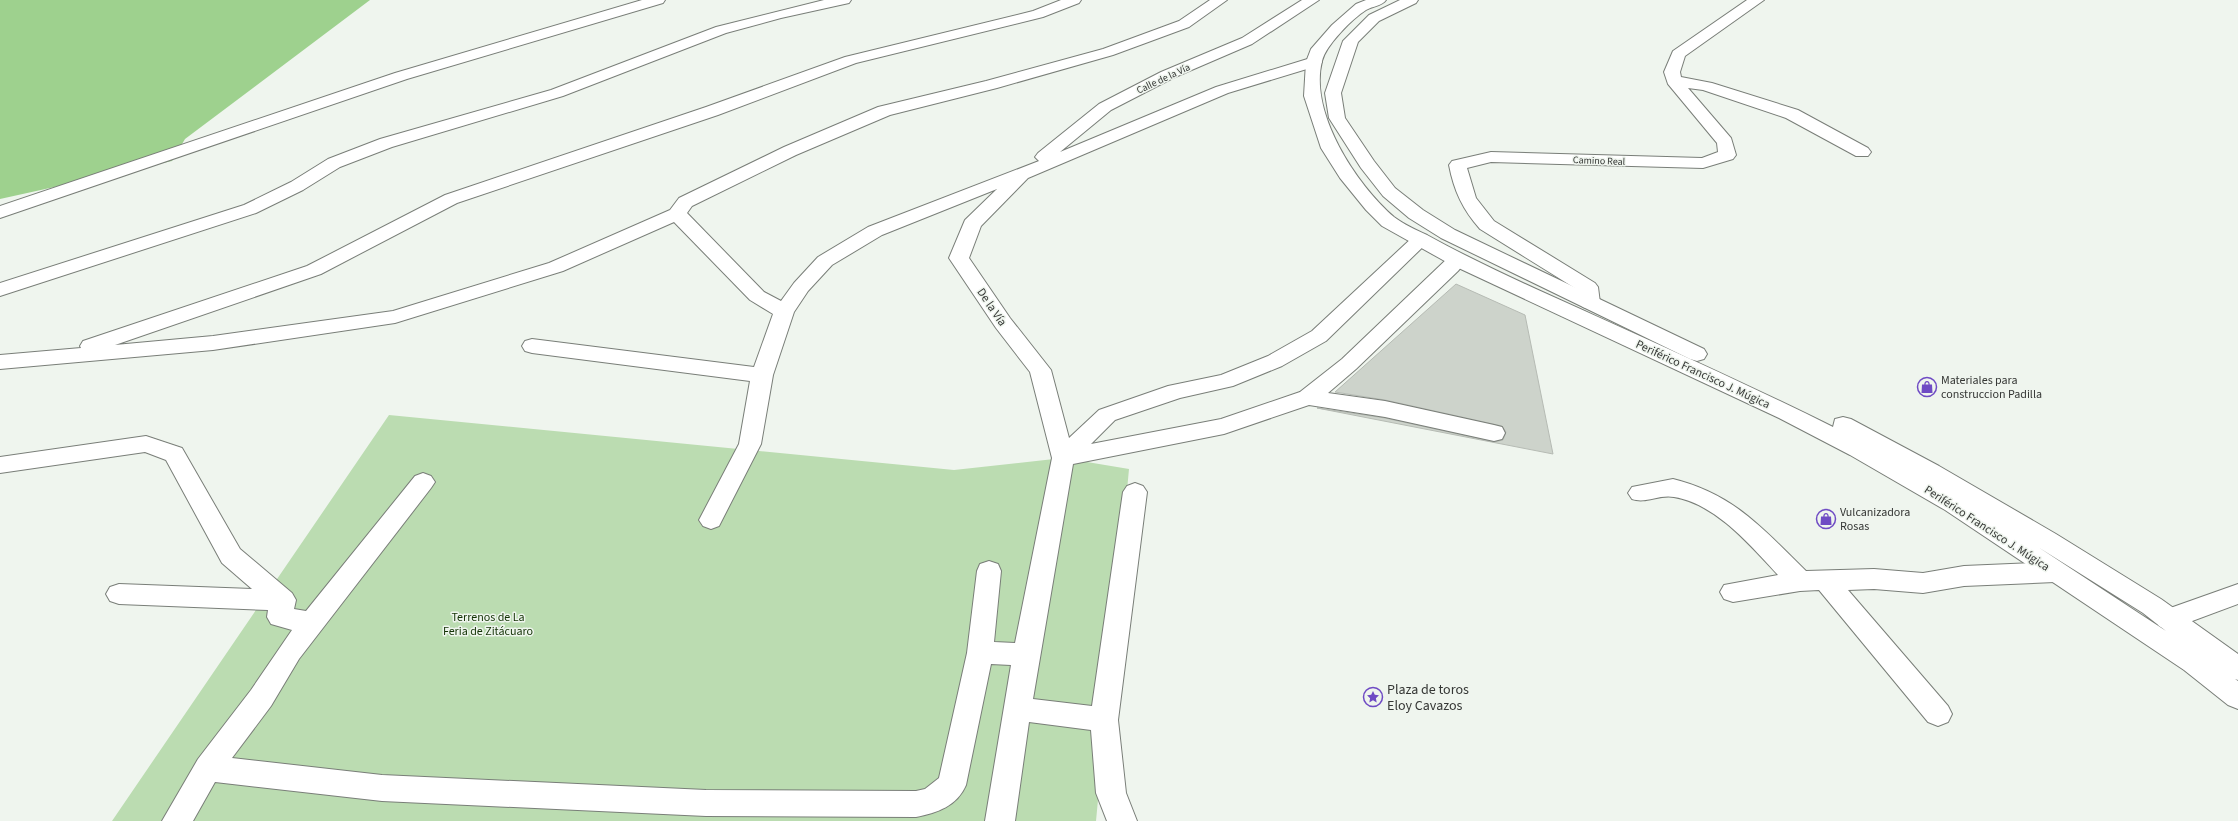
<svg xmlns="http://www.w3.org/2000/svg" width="2238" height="821" font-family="'Source Sans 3',sans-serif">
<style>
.green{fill:#bbdcb1}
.forest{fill:#9ed18e}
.building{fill:#cdd3cb;stroke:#b6bbb4}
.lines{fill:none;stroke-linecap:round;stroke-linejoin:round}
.minor-casing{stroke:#797e78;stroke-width:2}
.major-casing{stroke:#797e78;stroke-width:2}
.minor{fill:#fff;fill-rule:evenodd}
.major{fill:#fff;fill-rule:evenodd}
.labels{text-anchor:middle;stroke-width:3;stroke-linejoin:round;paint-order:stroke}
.far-street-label{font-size:10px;fill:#353735;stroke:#eff5ee}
.street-label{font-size:12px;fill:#353735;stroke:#eff5ee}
.poi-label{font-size:12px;fill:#353735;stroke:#eff5ee;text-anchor:start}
.park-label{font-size:12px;fill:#123204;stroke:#eff5ee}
.near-poi-label{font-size:14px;fill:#353735;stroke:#eff5ee;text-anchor:start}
</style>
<rect width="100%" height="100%" fill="#eff5ee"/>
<!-- green -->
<path class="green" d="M389,415L954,470L1063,458L1129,469L1096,821H112Z"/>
<!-- forest -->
<path class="forest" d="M0,0H370L185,139L172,161L0,199Z"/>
<!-- building -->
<path class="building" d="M1456,284L1525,315L1553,454L1317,408L1385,418L1494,442L1503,440L1506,432L1502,426L1385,400L1335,392Z"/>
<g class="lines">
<defs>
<g id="minor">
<path d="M642,0H665L663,3L407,79L0,218V206L395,73Z"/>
<path d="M824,0H851L849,3L781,18L726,33L563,96L392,147L340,167L303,190L256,213L0,296V283L244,205L291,182L328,159L380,139L551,90L716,27Z"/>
<path d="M1061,0H1081L1079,3L1043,17L856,63L718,115L457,203L321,274L115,345L213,336L393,311L549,263L670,210L679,198L784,147L878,107L986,81L1103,49L1179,21L1210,0H1227L1189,27L1113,55L997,88L890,115L796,155L692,206L687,213L764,292L781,301L794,283L818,257L868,227L1039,161L1035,157L1038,153L1099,104L1161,72L1242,38L1302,0H1319L1252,44L1173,78L1111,110L1060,152L1216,87L1314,57L1320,59L1322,62L1320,65L1228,93L1028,178L981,226L969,258L1010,318L1051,370L1069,438L1099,410L1168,386L1221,375L1268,356L1312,331L1414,236L1421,234L1428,236L1430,240L1326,341L1282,366L1233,386L1180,398L1115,420L1091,444L1221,419L1300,392L1342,359L1450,256L1457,254L1464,256L1467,260L1458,271L1356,369L1328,393L1385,401L1494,425L1502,427L1505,433L1502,439L1494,441L1385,417L1309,405L1224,434L1073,464L1033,699L1092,706L1123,492L1127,486L1135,483L1143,486L1147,492L1118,720L1126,793L1137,821H1107L1096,793L1091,730L1029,722L1015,821H985L1011,665L991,664L966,785C957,806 937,813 916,817L706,816L382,801L215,782L193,821H162L198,759L251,690L292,630L271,624L267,617L268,610L119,604L110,601L106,594L110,587L119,584L252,589L222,563L166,460L145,452L0,473V457L146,436L182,448L240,549L292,593L296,600L294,609L306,611L415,476L423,473L431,476L435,482L431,488L299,659L271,706L232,758L382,775L706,790L916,791L925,789L939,778L967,653L977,571L980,564L989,561L998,564L1001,571L994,642L1015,643L1052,458L1030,372L996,328L949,258L965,220L997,189L882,235L832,265L808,291L794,312L773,375L761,444L719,526L711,529L703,526L699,520L739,444L750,381L532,353L525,351L522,346L525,341L532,339L754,367L773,314L750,300L674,222L563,271L395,323L213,350L0,369V355L81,348L80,346L83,341L307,266L445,195L706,107L845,57L1033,11Z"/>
<path d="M1747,0H1764L1685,56L1680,72L1681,77L1712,83L1798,110L1868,148L1871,152L1868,156H1856L1786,118L1703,90L1688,88L1731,138L1736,155L1733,159L1703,168L1491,162L1467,168L1476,198L1494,221L1595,283L1598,287L1600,303L1597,307L1590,309L1583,307L1580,303L1578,290L1480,229C1463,210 1454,191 1449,165L1452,161L1491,152L1702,158L1718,152L1717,143L1668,84L1664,72L1673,51Z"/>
<path d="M1673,479C1734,494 1763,529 1806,571L1874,569L1923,573L1964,566L2055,562L2064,565L2067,572L2064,579L2055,582L1964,586L1923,593L1874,589L1848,590L1948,706L1952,714L1948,722L1938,726L1928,722L1819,590L1800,591L1733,602L1724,599L1720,592L1724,585L1778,575C1750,545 1716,504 1674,497C1659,494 1646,504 1632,499L1628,493L1632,487Z"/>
<path d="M2238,584V604L2168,630L2159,626L2155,619L2159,612Z"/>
</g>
<g id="major">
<path d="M1366,0H1386C1382,6 1373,6 1366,10C1352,19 1326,45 1322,61C1309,113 1356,184 1394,217C1403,224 1416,230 1427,235C1463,255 1499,272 1536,289C1635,334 1735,378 1833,427L1835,419L1843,417L1851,419L1939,466L2056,534L2161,599L2238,654V680L2235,679L2238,681V709L2228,705L2184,670L1945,510L1850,455L1779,418L1450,264L1382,226L1366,210L1340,178L1321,148L1304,96L1306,62L1311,49L1332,25L1356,4ZM2038,547L2143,613L2166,631Z"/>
<path d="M1400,0H1418L1416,3L1379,21L1358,42L1341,93L1345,118L1374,161L1395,188L1423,210L1455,230L1704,349L1707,354L1704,359L1697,361L1690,359L1441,238L1409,218L1383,196L1361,168L1329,118L1325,93L1343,41L1369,15Z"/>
</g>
</defs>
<!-- minor casing -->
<use href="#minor" class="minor-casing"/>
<!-- major casing -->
<use href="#major" class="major-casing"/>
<!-- minor -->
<use href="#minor" class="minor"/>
<!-- major -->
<use href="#major" class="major"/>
</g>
<!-- icons -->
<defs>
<symbol id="shop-ring" viewBox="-11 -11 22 22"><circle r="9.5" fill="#eff5ee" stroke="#6f4bc4" stroke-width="1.5"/><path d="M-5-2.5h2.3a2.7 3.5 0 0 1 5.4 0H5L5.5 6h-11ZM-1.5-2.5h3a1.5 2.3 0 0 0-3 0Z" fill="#6f4bc4"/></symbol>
<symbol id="sight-ring" viewBox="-11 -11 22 22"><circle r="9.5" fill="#eff5ee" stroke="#6f4bc4" stroke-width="1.5"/><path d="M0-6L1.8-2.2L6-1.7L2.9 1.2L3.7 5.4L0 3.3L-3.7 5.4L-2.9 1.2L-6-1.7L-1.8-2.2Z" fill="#6f4bc4"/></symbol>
</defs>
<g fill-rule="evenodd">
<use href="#shop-ring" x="1916" y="376" width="22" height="22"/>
<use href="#shop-ring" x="1815" y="508" width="22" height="22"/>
<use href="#sight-ring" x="1362" y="686" width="22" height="22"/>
</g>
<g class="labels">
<!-- far-street labels -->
<g class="far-street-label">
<text transform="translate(1163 78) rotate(-25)" y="4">Calle de la Vía</text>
<text transform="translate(1599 160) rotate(2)" y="4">Camino Real</text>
</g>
<!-- street labels -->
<g class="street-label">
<text transform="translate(992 307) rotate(56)" y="4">De la Vía</text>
<text transform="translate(1703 374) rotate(25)" y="4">Periférico Francisco J. Múgica</text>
<text transform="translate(1987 528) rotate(33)" y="4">Periférico Francisco J. Múgica</text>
</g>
<!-- poi labels -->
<g class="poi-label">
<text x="1941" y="384">Materiales para<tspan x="1941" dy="14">construccion Padilla</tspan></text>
<text x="1840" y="516">Vulcanizadora<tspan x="1840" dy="14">Rosas</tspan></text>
</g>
<!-- park labels -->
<g class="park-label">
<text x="488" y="621">Terrenos de La<tspan x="488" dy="14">Feria de Zitácuaro</tspan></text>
</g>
<!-- near-poi labels -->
<g class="near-poi-label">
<text x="1387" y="694">Plaza de toros<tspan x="1387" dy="16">Eloy Cavazos</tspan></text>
</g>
</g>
</svg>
